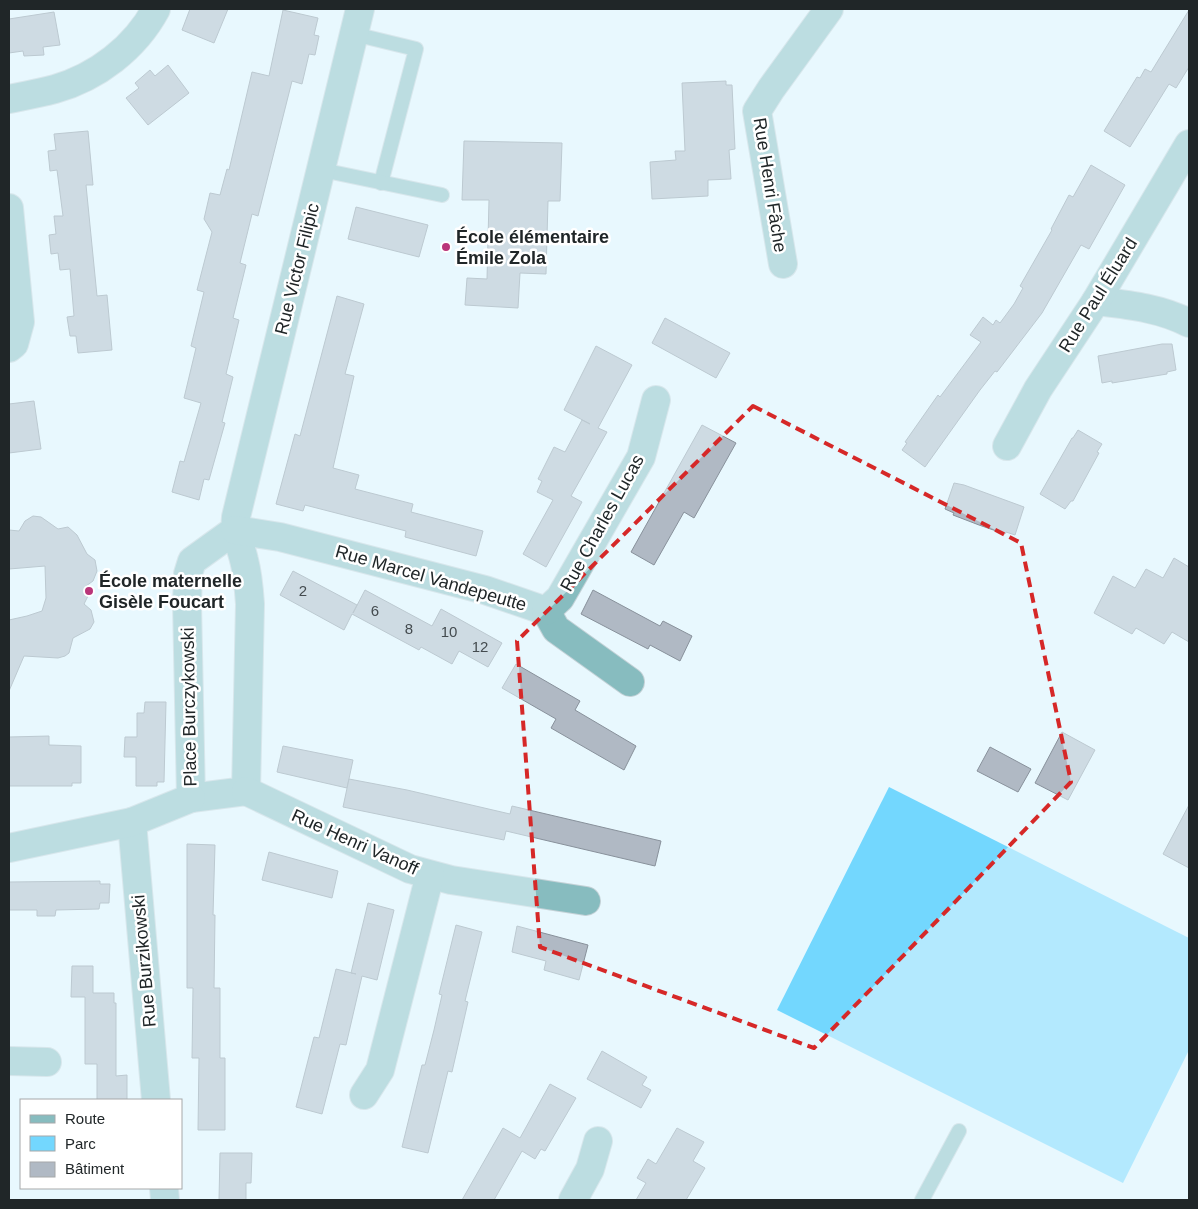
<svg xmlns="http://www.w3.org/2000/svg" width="1198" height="1209" font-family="Helvetica,sans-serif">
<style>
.green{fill:#73d7fe}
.building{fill:#b0b9c4;stroke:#88919b}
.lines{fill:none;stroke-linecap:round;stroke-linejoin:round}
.lane-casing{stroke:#c4d2d7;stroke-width:16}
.street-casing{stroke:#c4d2d7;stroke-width:30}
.lane{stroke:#87bcbf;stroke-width:14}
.street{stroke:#87bcbf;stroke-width:28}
.marked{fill:none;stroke:#d62828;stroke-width:4;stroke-dasharray:10 6;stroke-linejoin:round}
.poi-dot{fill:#ba3579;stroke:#fff;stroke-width:2}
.labels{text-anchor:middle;stroke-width:5;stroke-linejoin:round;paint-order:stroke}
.number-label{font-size:15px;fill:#444b4f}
.street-label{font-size:18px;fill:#202628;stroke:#fff}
.poi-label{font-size:18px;font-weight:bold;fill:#202628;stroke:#fff;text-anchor:start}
</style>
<rect width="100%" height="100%" fill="#e8f8fe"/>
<!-- green -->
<path class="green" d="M889,787L1189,938V1050L1123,1183L777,1010Z"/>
<!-- building -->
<g class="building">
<path d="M190,9H228L214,43L182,30Z"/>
<path d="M283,10L318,18L314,35L319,36L315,55L309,54L302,84L292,81L258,216L252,214L240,263L246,265L233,318L239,320L226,374L233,377L222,422L225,423L209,480L204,479L199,500L172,492L180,461L184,462L201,403L184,398L196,348L191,346L204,292L197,290L212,232L204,219L210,193L220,195L227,169L229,170L252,72L269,76Z"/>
<path d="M1189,10V67L1176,88L1169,84L1130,147L1104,131L1137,77L1140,78L1145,69L1151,72Z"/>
<path d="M54,12L60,45L43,47L44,55L24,56L23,51L9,53V19Z"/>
<path d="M168,65L189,93L148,125L126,98L139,88L135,83L150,70L155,76Z"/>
<path d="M726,81V85H732L735,149L729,150L731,179L708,180V196L652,199L650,162L676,160L675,151H685L682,83Z"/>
<path d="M88,131L93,185H86L97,296L107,295L112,350L78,353L76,336H70L67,317L74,316L70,269L60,270L58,253L51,254L49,235L56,234L54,216H63L57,170L50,171L48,151L56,150L54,134Z"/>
<path d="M464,141L562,143L560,201H548L546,274L520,273L518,308L465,305L467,278L487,279L489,200H462Z"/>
<path d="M1091,165L1125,185L1089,249L1081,245L1042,313L997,372L995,371L980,390L925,467L902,450L907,443L905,442L938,395L940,397L981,342L970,335L983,317L993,325L996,320L1000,323L1014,304L1023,288L1020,286L1052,230L1051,229L1069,195L1073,197Z"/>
<path d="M356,207L428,225L419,257L348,239Z"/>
<path d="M337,296L364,304L345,374L354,376L333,468L359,475L355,489L413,504L411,512L483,531L476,556L405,537L406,531L305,505L303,511L276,504L295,434L300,436Z"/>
<path d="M665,318L730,353L716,378L652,343Z"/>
<path d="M1162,344H1172L1176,370L1167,372V374L1112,383V381L1102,383L1098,356Z"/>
<path d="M596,346L632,365L598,428L607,432L571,496L582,502L546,567L523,554L553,500L537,492L542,481L538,479L554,447L565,452L582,420L590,424L564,410Z"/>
<path d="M34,401L41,449L9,453V404Z"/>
<path d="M702,425L736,443L694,518L684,512L654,565L631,552Z"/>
<path d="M1078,430L1102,444L1097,452L1099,453L1073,501H1071L1065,509L1040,494L1072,438H1073Z"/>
<path d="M954,483L964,485L1024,507L1015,535L1006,532L1005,534L979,525L953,515L954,513L945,509Z"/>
<path d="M33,516L41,517L58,529L68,527L77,535L87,554L95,560L97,571L93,581L86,586L88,596L84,604L91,610L94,622L90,629L73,638L69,653L65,656L58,658L24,656L9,691V620L27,616L42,611L46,598L45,566L9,569V530L19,531L25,521Z"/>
<path d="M1174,558L1189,567V642L1172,632L1164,644L1136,628L1132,634L1094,613L1113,576L1135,588L1146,569L1163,578Z"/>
<path d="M293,571L357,605L353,613L365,590L432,626L441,609L502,643L488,667L459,651L452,664L421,647L419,650L352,614L344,630L280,595Z"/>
<path d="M593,590L660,626L663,621L692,636L680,661L650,645L648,649L581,614Z"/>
<path d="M516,664L580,701L575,710L636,746L624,770L551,728L556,719L502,688Z"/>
<path d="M145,702H166L164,782H157V786H136V757H124L125,737H137V713H144Z"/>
<path d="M1062,732L1095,750L1068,800L1035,783Z"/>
<path d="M49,736V745L81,746V783H72V786H9V737Z"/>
<path d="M283,746L353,760L347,788L277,772Z"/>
<path d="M990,747L1031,769L1018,792L977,771Z"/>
<path d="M349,779L407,790L510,814L512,806L661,841L655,866L506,831L504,840L343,807Z"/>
<path d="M1189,805V868L1163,854Z"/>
<path d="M187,844L215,845L213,915H215L214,988H220V1058H225V1130H198L199,1058H192L193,988H187Z"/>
<path d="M269,852L338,871L332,898L262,880Z"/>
<path d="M100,881V884H110L109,903H100L99,909L56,910L55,916H37V910H9V882Z"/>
<path d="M368,903L394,910L377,980L362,976L346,1045L340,1044L322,1114L296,1107L314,1037L319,1038L336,969L356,974L351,973Z"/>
<path d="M456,925L482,932L465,1001L468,1002L452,1072L448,1071L428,1153L402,1147L422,1065H425L434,1030L442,995L439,994Z"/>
<path d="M517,926L588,945L579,980L544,970L546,961L512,952Z"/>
<path d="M72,966H93V993H114V1003H116V1076L127,1075V1100H97V1064H85V997H71Z"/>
<path d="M602,1051L647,1077L642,1085L651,1090L641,1108L587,1079Z"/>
<path d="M550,1084L576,1098L545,1151L541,1149L535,1159L522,1151L494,1200H462L503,1128L520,1138Z"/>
<path d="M677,1128L704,1142L693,1161L705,1168L686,1200H636L646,1183L637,1178L648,1159L656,1164Z"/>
<path d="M220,1153H252L251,1183H246V1200H219Z"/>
</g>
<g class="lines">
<defs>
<g id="lane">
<path d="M354,34L416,49L381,183"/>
<path d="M322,170L442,195"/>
<path d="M922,1200L959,1131"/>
</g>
<g id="street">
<path d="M9,99C24,96 40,93 55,89C97,77 135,48 156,9"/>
<path d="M9,208L20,322L14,344L9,348"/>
<path d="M783,264L757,111L771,89L829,9"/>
<path d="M1096,301C1129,305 1160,308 1189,323"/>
<path d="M1007,446L1038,389L1096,301L1189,144"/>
<path d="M235,530L192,561L188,574L187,603L191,798L246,791L250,604C249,589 248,575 244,560C240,543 234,535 236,517L360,9"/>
<path d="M235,530L280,537L485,590L546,611L556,629L630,682"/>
<path d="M546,611L560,598L641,457L656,400"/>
<path d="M246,791L410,869L451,880L586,901"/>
<path d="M132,822L156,1100"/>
<path d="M9,848L132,822L191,798"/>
<path d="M9,1061L47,1062"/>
<path d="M364,1095L380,1070L430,875"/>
<path d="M164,1188L165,1200"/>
<path d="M573,1200L590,1169L598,1141"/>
</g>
</defs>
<!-- lane casing -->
<use href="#lane" class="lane-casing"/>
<!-- street casing -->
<use href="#street" class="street-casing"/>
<!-- lane -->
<use href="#lane" class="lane"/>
<!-- street -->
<use href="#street" class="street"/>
</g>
<!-- marked area -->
<path d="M0 0H1198V1209H0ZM753,406L1021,543L1071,782L814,1048L540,947L517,641Z" fill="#e8f8fe" fill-opacity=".55" fill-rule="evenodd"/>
<path class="marked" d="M753,406L1021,543L1071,782L814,1048L540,947L517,641Z"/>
<!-- markers -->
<g class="poi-dot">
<circle cx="446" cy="247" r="5"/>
<circle cx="89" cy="591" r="5"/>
</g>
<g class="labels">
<!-- number labels -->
<g class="number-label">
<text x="303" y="596">2</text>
<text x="375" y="616">6</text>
<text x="409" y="634">8</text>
<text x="449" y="637">10</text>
<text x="480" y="652">12</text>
</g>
<!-- street labels -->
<g class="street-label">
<text transform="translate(770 185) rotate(81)" y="6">Rue Henri Fâche</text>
<text transform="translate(297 269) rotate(-76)" y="6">Rue Victor Filipic</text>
<text transform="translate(1098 295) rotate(-58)" y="6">Rue Paul Éluard</text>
<text transform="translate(602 523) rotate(-61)" y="6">Rue Charles Lucas</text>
<text transform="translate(431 578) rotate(16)" y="6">Rue Marcel Vandepeutte</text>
<text transform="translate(189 707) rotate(-91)" y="6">Place Burczykowski</text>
<text transform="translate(355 842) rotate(24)" y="6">Rue Henri Vanoff</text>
<text transform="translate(144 961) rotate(-95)" y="6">Rue Burzikowski</text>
</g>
<!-- poi labels -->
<g class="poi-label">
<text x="456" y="243">École élémentaire<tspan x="456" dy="21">Émile Zola</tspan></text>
<text x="99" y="587">École maternelle<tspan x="99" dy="21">Gisèle Foucart</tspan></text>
</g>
</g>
<!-- border -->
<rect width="1198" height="1209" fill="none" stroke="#202628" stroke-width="20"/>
<!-- legend -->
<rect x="20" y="1099" width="162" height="90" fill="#ffffff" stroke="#a6a8a9"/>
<rect x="30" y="1115" width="25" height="8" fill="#87bcbf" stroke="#a6a8a9"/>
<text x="65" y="1124" font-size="15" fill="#202628">Route</text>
<rect x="30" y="1136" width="25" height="15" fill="#73d7fe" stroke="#a6a8a9"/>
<text x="65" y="1149" font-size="15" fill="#202628">Parc</text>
<rect x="30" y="1162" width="25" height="15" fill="#b0b9c4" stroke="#a6a8a9"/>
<text x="65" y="1174" font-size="15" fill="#202628">Bâtiment</text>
</svg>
